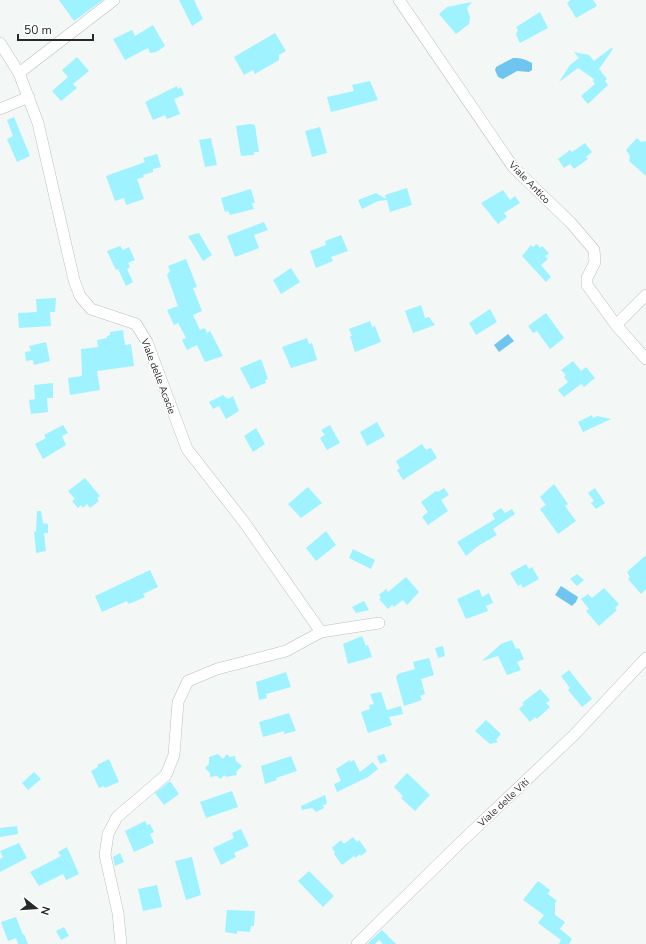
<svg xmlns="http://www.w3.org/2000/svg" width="646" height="944" font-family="'Nunito Sans',sans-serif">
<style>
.water{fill:#70c5f0}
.building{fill:#9ff2ff}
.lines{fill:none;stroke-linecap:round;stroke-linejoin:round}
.minor-casing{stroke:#bbbfbe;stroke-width:12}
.minor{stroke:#fff;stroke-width:11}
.labels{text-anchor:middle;stroke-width:3.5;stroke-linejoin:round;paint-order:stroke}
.street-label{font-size:10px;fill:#282929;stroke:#fff}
</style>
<rect width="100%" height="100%" fill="#f3f8f7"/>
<!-- water -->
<g class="water">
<path d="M513,58C521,58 525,59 532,63V70L529,72L517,71L503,79L498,77L495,70L496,67Z"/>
<path d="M508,334L514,341L499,352L494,345Z"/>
<path d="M561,586L578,597L576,602L572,606L555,595Z"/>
</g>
<!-- building -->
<g class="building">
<path d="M59,0H103L74,21Z"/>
<path d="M179,0H194L203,19L192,26Z"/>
<path d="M571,0H593L597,6L576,18L567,3Z"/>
<path d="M472,2L467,8L470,17L469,24L456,34L439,14L447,7Z"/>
<path d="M540,12L548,28L520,43L516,35L518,30L516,27Z"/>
<path d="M153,25L165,46L156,52L150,53L148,48L125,60L113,39L132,30L135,36Z"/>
<path d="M275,33L286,51L279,55V60L255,74L253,70L244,75L234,57Z"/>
<path d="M611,48L613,49L599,69L607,79L605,81L608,85L588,104L581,96L595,84L593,81L594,79L578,68L559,82L570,65L579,58L574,52L589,55L594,61Z"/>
<path d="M77,57L89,71L73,84L77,88L61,101L52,91L68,77L62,70Z"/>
<path d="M370,81L378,100L331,112L327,97L354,91L352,85Z"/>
<path d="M177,86L178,89L181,87L184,95L174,99L180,114L167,119L165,115L153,120L145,102Z"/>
<path d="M14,117L30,156L17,162L7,139L13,136L7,120Z"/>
<path d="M250,124L255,125L259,152H254V155L241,156L236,126Z"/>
<path d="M320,127L327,153L312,157L305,131Z"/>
<path d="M211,138L217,165L205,167L199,140Z"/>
<path d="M637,138L641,142L646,141V176L629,161L630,156L626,150Z"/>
<path d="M585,143L592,152L586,157L588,159L574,169L570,164L564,168L558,159L570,150L572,152Z"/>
<path d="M157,154L161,167L153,169V172L143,175L144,177L137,179L144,199L126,205L124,198L115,201L106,176L145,162L143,158Z"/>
<path d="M407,188L412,205L390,212L387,200L378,201L362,209L358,200L376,193L386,199L385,195Z"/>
<path d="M251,189L255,203H252L254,209L230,215L228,211L225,212L221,198Z"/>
<path d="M503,190L510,200L515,196L520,203L504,213L507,217L498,224L481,203Z"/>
<path d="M264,222L268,230L254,235L259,248L235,257L227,236Z"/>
<path d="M199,233L212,255L203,261L188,236Z"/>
<path d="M341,235L348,251L331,257L333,261L316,268L310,251L326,245L325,241Z"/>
<path d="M537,244L540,248L542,246L549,253L545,256L548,259L541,265L551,277L546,282L522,256L531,245L533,247Z"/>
<path d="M120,246L123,250L129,247L135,260L128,263L130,267L127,269L133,282L126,286L118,269L116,270L107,251Z"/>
<path d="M186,259L197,287L193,288L202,311L193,315L200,330L205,328L207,333L210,331L223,356L205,362L197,345L187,350L182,340L186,338L178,323L174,325L167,310L178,306L167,275L170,271L168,266Z"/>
<path d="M291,268L300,282L281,294L273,280Z"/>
<path d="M56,298L55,312H50L51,326L19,328L18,313L37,312L36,299Z"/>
<path d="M421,305L425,318L429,317L435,325L413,333L405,311Z"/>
<path d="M490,309L497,322L476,335L469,323Z"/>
<path d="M546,313L564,338L550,349L537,331L533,333L528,326Z"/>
<path d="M370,321L372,327L375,326L381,342L355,352L350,336H352L349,329Z"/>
<path d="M123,330L125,345L131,344L134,366L97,371L100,390L70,395L68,378L82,376L81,349L98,347L97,340L107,338V336L110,335V332Z"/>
<path d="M307,338L309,344L312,343L317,360L291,368L282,347Z"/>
<path d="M46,342L50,361L34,365L33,360L26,361L25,352L31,351L29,346Z"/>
<path d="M261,359L268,379L265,380L266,383L251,389L240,368Z"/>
<path d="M573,361L581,371L586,367L595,378L584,387L581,384L564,397L558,390L568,382L564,377L566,375L561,370Z"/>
<path d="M53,383V398H47L48,412L31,414L29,400L35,399L34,385Z"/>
<path d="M223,395L228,399L233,396L239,411L226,419L219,406L213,409L209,402Z"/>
<path d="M592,415L593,418L597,416L611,419L583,432L578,422Z"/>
<path d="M377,422L385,436L367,446L360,432Z"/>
<path d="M63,425L68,433L62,436L66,445L43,459L35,444L46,438L44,435Z"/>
<path d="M330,425L340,443L327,450L320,438L325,435L321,430Z"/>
<path d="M256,428L265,444L253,452L244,436Z"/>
<path d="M422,444L426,450L431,448L437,458L403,480L397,470L400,468L396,461Z"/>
<path d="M85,478L100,496L97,498L99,501L90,508L87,504L83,508L81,505L78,508L72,501L75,499L68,491Z"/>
<path d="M554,484L568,504L565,506L576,521L558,534L540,509L546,505L540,497Z"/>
<path d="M308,487L322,503L301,518L288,504Z"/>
<path d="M444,488L449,495L441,500L448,511L428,525L422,517L428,512L421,502L436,491L438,492Z"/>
<path d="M595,488L605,503L596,509L591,503L594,501L588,493Z"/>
<path d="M501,508L505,513L512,509L515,514L493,529L497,535L478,546L466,556L457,542L495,519L492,514Z"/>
<path d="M37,511H41L43,523L48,524V533H44L46,551L36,553L34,531L36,532Z"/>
<path d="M326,531L336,545L316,561L306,548Z"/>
<path d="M353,549L375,560L371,569L349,558Z"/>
<path d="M646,555V589L641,594L628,579L630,577L627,572Z"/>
<path d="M526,564L529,569L532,567L539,579L523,588L521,584L518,586L510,573Z"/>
<path d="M150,570L158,587L143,594L145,597L134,602L128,604L127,601L102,612L95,596Z"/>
<path d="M577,574L584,580L577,586L570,579Z"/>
<path d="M406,577L419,592L407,605L403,600L394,607L392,605L388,609L379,599L381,598L379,595L386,589L388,592Z"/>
<path d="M604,588L619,604L615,608L617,610L599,626L586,611L589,609L581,599L588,594L592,598Z"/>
<path d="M479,589L482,597L489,593L493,603L486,606L488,611L466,619L457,599Z"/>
<path d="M364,601L369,610L356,613L352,607Z"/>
<path d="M362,636L366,646L368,645L372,657L348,664L343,644Z"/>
<path d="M512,640L516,649L519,648L524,659L517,662L521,670L507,675L498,656L482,661L501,644Z"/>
<path d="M443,646L445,656L438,658L435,648Z"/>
<path d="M429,658L434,675L421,679L425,694L420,696L422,700L404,706L396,677L398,674L415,669L413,662Z"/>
<path d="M569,670L592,699L582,707L568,690L570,688L561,676Z"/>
<path d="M286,672L291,687L266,694L267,698L259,700L256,682Z"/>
<path d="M540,689L550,700L546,703L550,707L537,719L535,717L530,722L519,709L524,704L522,703Z"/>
<path d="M381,692L387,710L401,706L403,714L389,717L392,725L368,733L361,712L370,709L369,705L374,704L370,694Z"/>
<path d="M289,713L296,731L284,734V731L263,737L259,722Z"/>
<path d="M486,720L501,734L496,740L498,742L490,744L475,731Z"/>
<path d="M218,754L223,759L227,754L230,757L235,756L236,761L242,766L236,772L237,775L226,777L224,775L221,779L217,776L210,777V773L205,768L209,764V757Z"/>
<path d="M384,754L387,761L380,764L377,756Z"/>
<path d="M291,756L297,771L276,778L277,780L265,784L261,766Z"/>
<path d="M109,759L119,782L105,788L104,786L99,788L91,771L98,767L97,765Z"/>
<path d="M350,760V762L354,760L360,772L373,762L378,769L368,777L337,792L334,784L341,781L336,769Z"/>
<path d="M34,772L41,779L28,790L22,783Z"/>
<path d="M407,773L430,795L415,811L401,798L403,796L394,787Z"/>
<path d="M170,781L179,794L164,805L155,793Z"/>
<path d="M232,791L238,807L206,818L200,802Z"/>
<path d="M325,795L327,804L323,805L324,808L316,812L312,808L302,810L301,806Z"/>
<path d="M145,821L147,825L150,824L154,832L150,834L154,843L134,852L125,831Z"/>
<path d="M17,826L18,834L0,837V828Z"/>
<path d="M241,829L249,846L234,853L236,857L221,865L213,848L234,838L232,833Z"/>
<path d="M353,837L357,842L359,840L367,851L361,856L360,854L355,858L354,856L342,865L334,854L335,852L332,848L341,840L344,844Z"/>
<path d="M19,843L27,858L0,872V859L3,857L0,851Z"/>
<path d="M67,847L79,874L66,880L63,874L39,886L30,872L61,856L58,852Z"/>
<path d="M120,853L124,862L115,866L113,857Z"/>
<path d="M192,857L201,895L186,900L175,861Z"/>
<path d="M309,871L334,896L323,907L298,881Z"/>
<path d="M538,881L550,890L548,894L557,901L555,903V915L565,922L560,929L572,939L569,944H559L561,940L538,923L544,915L523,900Z"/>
<path d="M157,885L162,907L143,911L138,889Z"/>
<path d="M227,910L255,911L254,926H251L250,932L237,931V934L225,932Z"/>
<path d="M16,917L23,935L24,934L28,944H18L16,938L8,941L1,922Z"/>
<path d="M64,927L69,936L61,940L56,931Z"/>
<path d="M382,930L396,944H383L379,940L375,944H367Z"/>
</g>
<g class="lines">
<defs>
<g id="minor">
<path d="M399,0L513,167L571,223L594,250L595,262L587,278V285L616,325L646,359"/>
<path d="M0,43L19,73L38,123L74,280L80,296L91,309L136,324L147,342L187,449L244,522L321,632"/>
<path d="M19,73L114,0"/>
<path d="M0,109L29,97"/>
<path d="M616,325L646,295"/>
<path d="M121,944L118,913L105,855L108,834L117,817L166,775L174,755L178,702L188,681L217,669L286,651L321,632L379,623"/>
<path d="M357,944L461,842L574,735L646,658"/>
</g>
</defs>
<!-- minor casing -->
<use href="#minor" class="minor-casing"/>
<!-- minor -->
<use href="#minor" class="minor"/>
</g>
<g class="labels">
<!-- street labels -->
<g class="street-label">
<text transform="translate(530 182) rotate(46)" y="4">Viale Antico</text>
<text transform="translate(159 376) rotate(69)" y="4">Viale delle Acacie</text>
<text transform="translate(503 802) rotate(-43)" y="4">Viale delle Viti</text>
</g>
</g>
<!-- north arrow -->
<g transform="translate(36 908) rotate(107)" stroke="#ffffff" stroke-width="3" paint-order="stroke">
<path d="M0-3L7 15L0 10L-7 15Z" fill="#282929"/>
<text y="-6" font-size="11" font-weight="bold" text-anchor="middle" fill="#282929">N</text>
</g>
<!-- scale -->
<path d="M18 34v6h75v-6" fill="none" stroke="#282929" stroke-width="2"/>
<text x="24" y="34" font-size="12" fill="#282929" stroke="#ffffff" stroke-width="3" paint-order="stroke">50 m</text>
</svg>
